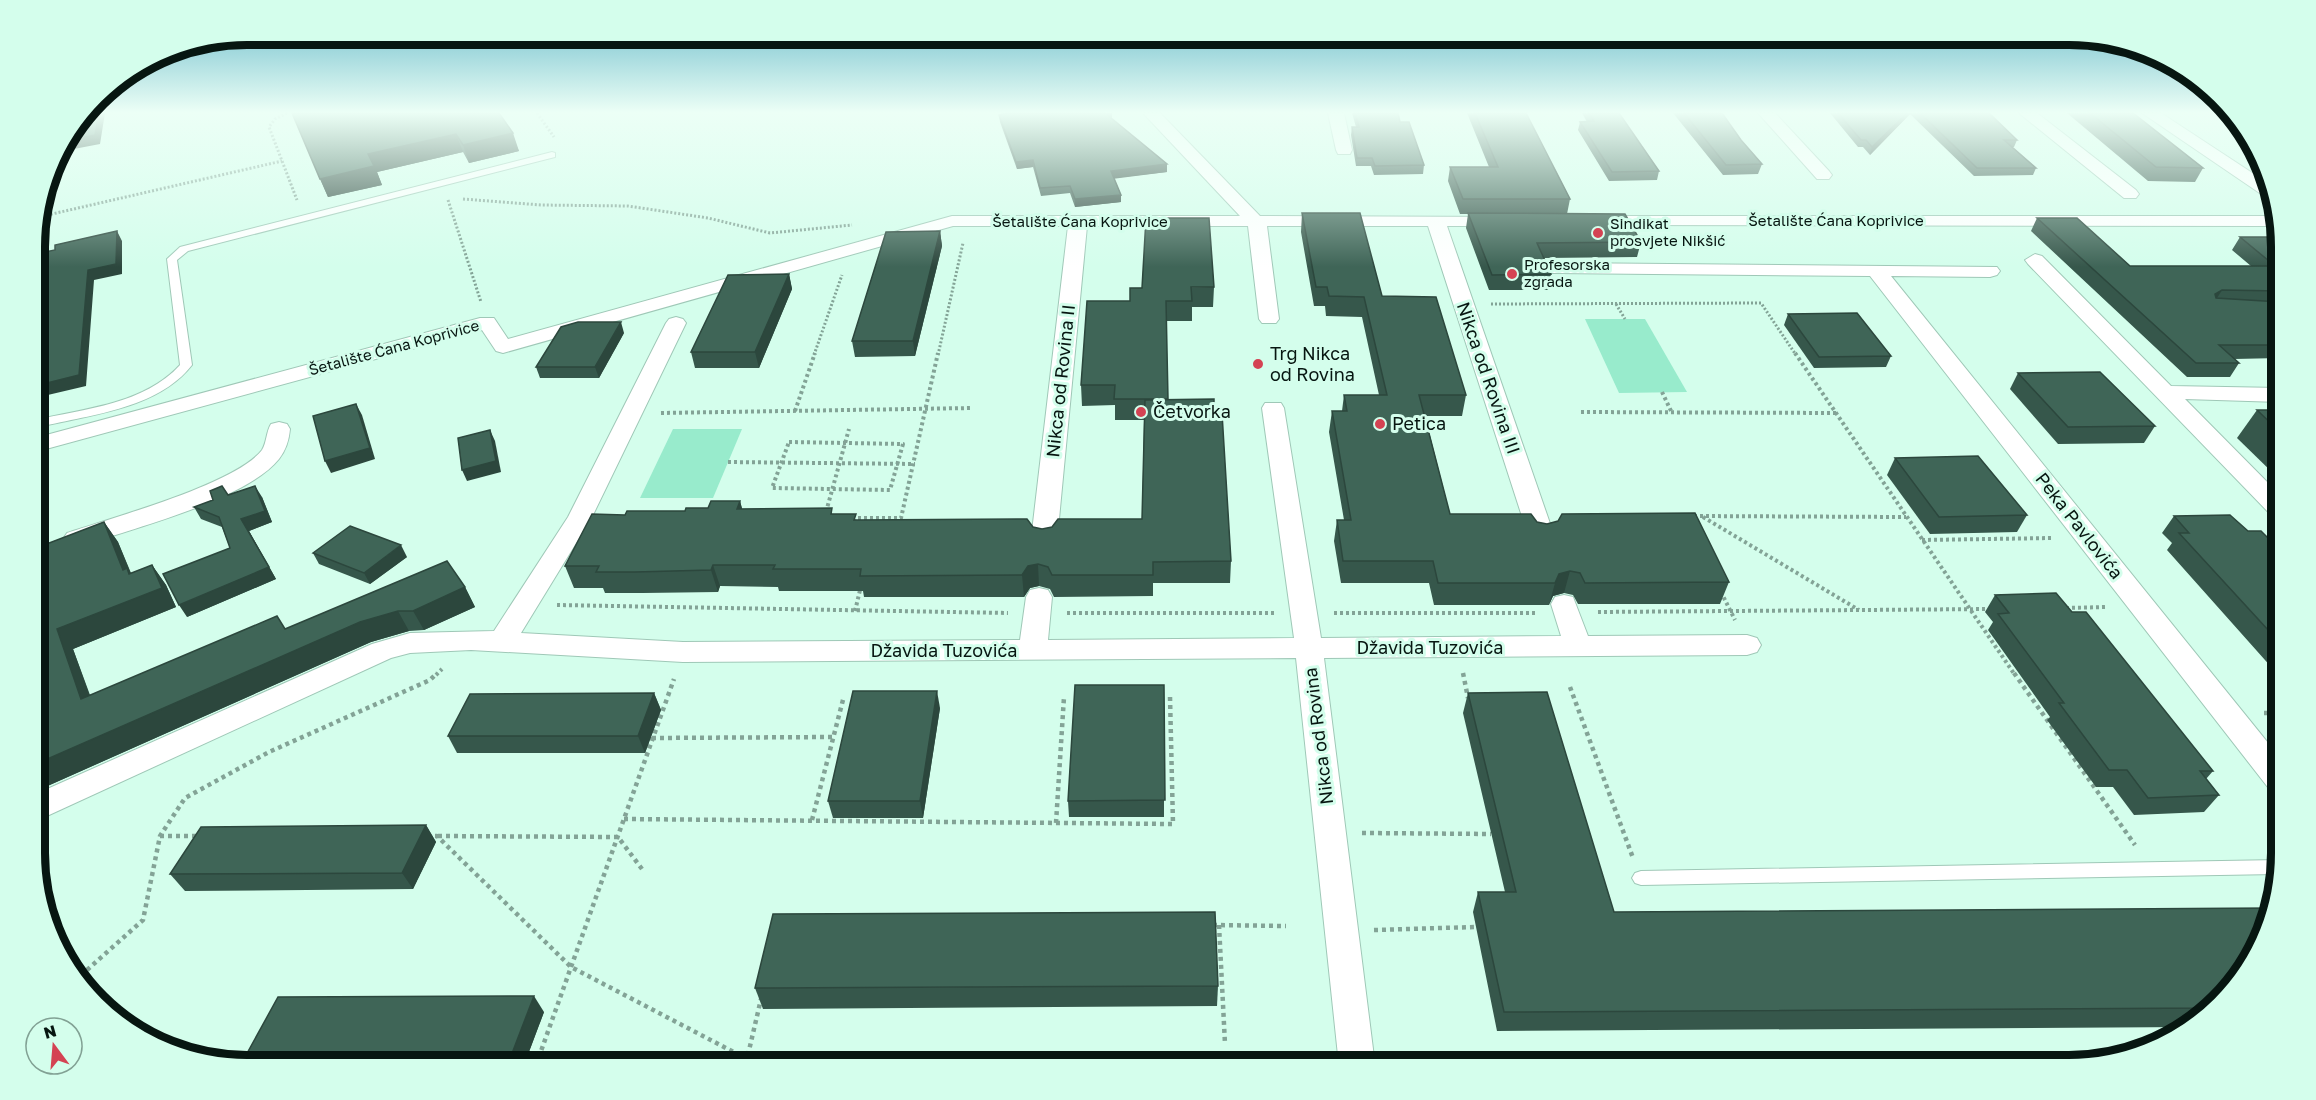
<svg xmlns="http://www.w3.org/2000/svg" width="2316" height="1100" font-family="'Golos Text',sans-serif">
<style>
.green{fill:#98ebcc}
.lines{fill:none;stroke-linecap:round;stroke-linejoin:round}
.lane-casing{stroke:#9fc8b7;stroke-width:2}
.street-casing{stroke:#9fc8b7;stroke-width:2}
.path-far2{stroke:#83a396;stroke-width:3;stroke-dasharray:2 2;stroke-linecap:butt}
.path-far1{stroke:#83a396;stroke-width:4;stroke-dasharray:3 3;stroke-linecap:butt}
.path{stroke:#83a396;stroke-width:4.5;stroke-dasharray:4 4;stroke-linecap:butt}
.lane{fill:#fff;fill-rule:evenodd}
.street{fill:#fff;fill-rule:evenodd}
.wall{fill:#36574b}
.shaded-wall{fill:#2c473d}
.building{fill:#3f6557;stroke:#2c473d;stroke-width:1.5}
.poi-dot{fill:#d44353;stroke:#d4feec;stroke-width:2}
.labels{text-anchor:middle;stroke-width:6;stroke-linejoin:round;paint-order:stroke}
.far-street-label{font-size:15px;fill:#071611;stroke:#d4feec}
.far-poi-label{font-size:15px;fill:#071611;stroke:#d4feec;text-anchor:start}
.poi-label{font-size:18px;fill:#071611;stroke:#d4feec;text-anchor:start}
.street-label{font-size:18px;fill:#071611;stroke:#d4feec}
.rim{fill:none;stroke:#071611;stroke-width:8}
</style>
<rect width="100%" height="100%" fill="#d4feec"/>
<!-- green -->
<g class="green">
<path d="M1585,319H1645L1687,392L1619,393Z"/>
<path d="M673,429H742L713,498H640Z"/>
</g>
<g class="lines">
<defs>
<g id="lane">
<path d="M552,152L555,153V157L188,251L177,260L192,365C157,410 87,415 35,428V420C84,409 145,404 180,365L167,259L180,247Z"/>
<path d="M2280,860L2277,874L1641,885L1635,883L1632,878L1635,873L1641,871Z"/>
</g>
<g id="street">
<path d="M1143,113H1160L1260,216L1508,217L1511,221L1502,226H1447L1554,535L1550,541L1541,543L1532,541L1528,535L1428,226H1267L1279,319L1276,323H1262L1259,319L1248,226H1087L1057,540L1053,546L1044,548L1035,546L1031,540L1068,226H953L503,353L496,351L482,330L35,452V438L480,318H494L508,339L952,216H1240Z"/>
<path d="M1328,113H1344L1352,150L1350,154H1338L1336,150Z"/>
<path d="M1758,113H1775L1829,171L1832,175L1829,179H1817Z"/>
<path d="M2019,113H2037L2136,190L2139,194L2136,198H2124Z"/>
<path d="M2142,113H2161L2263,180L2269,195L2261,194Z"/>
<path d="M1596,216H2278L2280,226L1590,225L1587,221L1590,217Z"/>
<path d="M2035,254L2042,256L2171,386L2280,388V402L2185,399L2280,495L2281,518L2272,516L2028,264L2025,260Z"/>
<path d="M1559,263L1997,267L2000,271L1997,275L1990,277L1891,276L2281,759V793L2270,790L1870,276L1552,273L1549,269Z"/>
<path d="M676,317L683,319L686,323L592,517L521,633L683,642L1020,640L1026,597L1030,590L1039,588L1048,590L1052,597L1048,640L1294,638L1262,408L1265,403H1281L1284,408L1321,638L1561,636L1551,604L1555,597L1564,595L1573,597L1588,636L1747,635L1757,638L1761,645L1757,652L1747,655L1324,658L1375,1065H1339L1296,658L683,662L471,650L410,653L391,658L36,821V794L372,644L410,633L494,631L568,517L666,323L669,319Z"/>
<path d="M279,422L287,424L290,429C289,440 286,450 279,459C246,500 136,527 85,545L76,547L67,545L63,539L67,533C111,518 236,484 262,450C267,442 266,432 271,424Z"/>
</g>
</defs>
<!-- lane casing -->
<use href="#lane" class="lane-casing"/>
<!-- street casing -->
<use href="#street" class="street-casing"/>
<!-- path-far2 -->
<g class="path-far2">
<path d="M287,113L275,119L269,127L297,200"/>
<path d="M537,113L554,137"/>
<path d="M463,199L541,205L628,206L708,218L770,233L852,225"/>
<path d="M448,200L481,302"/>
<path d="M39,217L282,161"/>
<path d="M1491,304L1761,303L1796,355"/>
<path d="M1616,304L1625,319"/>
<path d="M814,355L842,275"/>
<path d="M938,355L963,243"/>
</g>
<!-- path-far1 -->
<g class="path-far1">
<path d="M1795,353L2015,675"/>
<path d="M1662,392L1672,413"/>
<path d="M795,411L815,353"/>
<path d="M1581,412L1836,413"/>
<path d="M661,413L972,408"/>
<path d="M789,442L903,444L890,490L772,488Z"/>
<path d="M728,462L915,464"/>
<path d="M826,512L849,429"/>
<path d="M1694,516L1906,517"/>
<path d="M1703,517L1859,610"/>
<path d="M852,518H901L938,353"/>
<path d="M1922,540L2053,538"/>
<path d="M1721,592L1735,620"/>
<path d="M557,605L1008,613"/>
<path d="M2066,608L2106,607"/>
<path d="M855,611L861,586"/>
<path d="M1598,612L1992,609"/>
<path d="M1067,613H1275"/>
<path d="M1334,613H1536"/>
<path d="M436,675L442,669"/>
</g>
<!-- path -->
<g class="path">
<path d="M1463,673L1468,698"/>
<path d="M2014,673L2135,845"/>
<path d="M1570,687L1633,858"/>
<path d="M2264,713H2281"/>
<path d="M652,738L833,737"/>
<path d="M624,819L1173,824L1170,697"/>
<path d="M812,820L844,696"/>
<path d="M1056,823L1064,697"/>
<path d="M1362,833L1491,834"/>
<path d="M160,836H198"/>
<path d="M427,836H437L571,967L747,1059L761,999"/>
<path d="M438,836L618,837L642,869"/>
<path d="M1213,925L1286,926"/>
<path d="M1219,925L1225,1044"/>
<path d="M1374,930L1475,927"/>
<path d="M87,970L143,920L160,836L185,798L269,752L430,680L437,673"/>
<path d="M536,1065L674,679"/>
</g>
<!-- lane -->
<use href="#lane" class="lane"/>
<!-- street -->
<use href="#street" class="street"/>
</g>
<!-- wall -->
<g class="wall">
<path d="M292,113H499L519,151L469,163L463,152L377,172L382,185L328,197Z"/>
<path d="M1352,113H1398L1400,122L1424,165L1423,174L1374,175L1371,166H1356L1351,135L1352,127H1356Z"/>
<path d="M1467,113H1526L1570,199L1567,214L1641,242L1637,257L1544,258L1551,274L1548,290H1489L1466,228L1468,214H1460L1448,181L1450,167H1489Z"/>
<path d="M1582,113H1619L1659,171L1657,180L1609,181L1578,130L1580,122H1587Z"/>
<path d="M1673,113H1722L1741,140L1762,164L1758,174L1723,175Z"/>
<path d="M1830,113H1989L2017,140L2014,147H2012L2036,168L2033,175L1974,176L1910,114L1870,155L1863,147H1858Z"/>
<path d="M2067,113H2133L2203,168L2195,182L2148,181Z"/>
<path d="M999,115L1111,118L1167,164V172L1114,178L1121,195V202L1075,207L1070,193L1041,196L1033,167L1017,169L1000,122Z"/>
<path d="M1302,213L1382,296L1466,395L1462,416H1425L1450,514L1537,522L1729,582L1720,604H1578L1573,595L1564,593L1553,596L1549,605H1434L1429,583H1341L1334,541L1337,520H1344L1329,432L1332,411H1342L1344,395H1379L1362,317L1326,316L1325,306H1314L1301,232Z"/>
<path d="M2037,218L2130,266H2251L2232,250L2240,237H2280V358L2234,359L2239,363L2230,377H2187L2031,231Z"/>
<path d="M940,231L942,246L915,356L855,357L852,341Z"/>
<path d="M789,274L792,289L759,368H695L691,352Z"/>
<path d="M1214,287L1213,307H1192V321H1166L1168,399L1214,413L1231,561L1230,583H1153V596L1054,597L1050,589L1039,586L1030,588L1024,597H864L863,591H779L778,587L720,586L718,592L643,593H605L603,588H574L565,566L625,515L685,511L708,508L740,501L742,509L834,514L857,520L1033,527L1042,529L1142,519L1144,420H1115V405L1082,406L1081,385L1130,301V288Z"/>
<path d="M1788,314L1891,356L1886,367L1814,368L1784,325Z"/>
<path d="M624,333L599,378H540L536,367Z"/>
<path d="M2018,373L2155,426L2144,443L2058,444L2010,389Z"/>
<path d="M2257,410H2280V477H2277L2237,438Z"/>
<path d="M1895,458L2027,515L2017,532L1930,534L1887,475Z"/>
<path d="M228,495L262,497L272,522L249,531L276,579L187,617L230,548L222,527L201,519L194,507Z"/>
<path d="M2174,516L2248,531L2281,551V678L2167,550L2172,543L2162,533Z"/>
<path d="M104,522L118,542L131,573L152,565L166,585L176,607L73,649L90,695L285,629L465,587L475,607L424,630L409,631L371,642L43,788L36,781V548Z"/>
<path d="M313,553L407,557L370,584L319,564Z"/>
<path d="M1995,595L2072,612L2213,771L2206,779L2219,795L2204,812L2134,815L2113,787H2096L2047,720L2050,717L1988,630L1993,622L1985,612Z"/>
<path d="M1164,685V817H1069L1068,801Z"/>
<path d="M654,693L661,710L645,753H457L448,736Z"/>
<path d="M1468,693L1614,912L2229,993L2190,1027L1497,1031L1473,912L1478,892H1505L1463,713Z"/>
<path d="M940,708L923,818H833L828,801Z"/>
<path d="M426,825L436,842L413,889L185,891L170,874Z"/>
<path d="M1218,986L1217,1006L763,1009L755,988Z"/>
<path d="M544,1012L524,1065H254L245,1057Z"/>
</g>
<!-- shaded-wall -->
<g class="shaded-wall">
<path d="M99,113H105L100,144L58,152L56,169L52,170L57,153L66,141Z"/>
<path d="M1104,113H1112V118Z"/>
<path d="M1907,113H1911L1870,155L1872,147Z"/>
<path d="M513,133L519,151L469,163L463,145Z"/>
<path d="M456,134L463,152L377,172L382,185L328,197L320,179L368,154Z"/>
<path d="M1033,160V167L1017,169L1016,162Z"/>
<path d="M1167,164V172L1112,179L1111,171Z"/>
<path d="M1121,195V202L1075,207V199Z"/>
<path d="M117,231L122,241V274L94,280L86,386L35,398V386L88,270Z"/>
<path d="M940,231L942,246L915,356L913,341Z"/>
<path d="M789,274L792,289L759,368L755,352Z"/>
<path d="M2222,290L2214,303L2215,294Z"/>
<path d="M621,322L624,333L599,378L595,367Z"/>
<path d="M356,404L362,415L375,459L331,473L325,461Z"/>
<path d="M490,430L495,441L501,472L467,481L462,470Z"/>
<path d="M35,451L45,464L42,540L36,543Z"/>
<path d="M255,486L262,497L272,522L249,531L276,579L187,617L179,605L269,567L241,519Z"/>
<path d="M740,501L746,523L737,509Z"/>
<path d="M104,522L118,542L137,589L123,570Z"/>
<path d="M401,545L407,557L370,584L364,573Z"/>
<path d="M1038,564L1039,586L1030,588L1024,597L1022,575L1028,566Z"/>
<path d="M152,565L166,585L176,607L73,649L98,719L81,699L57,629Z"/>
<path d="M713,565L720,586L718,592L711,570Z"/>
<path d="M1570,571L1564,593L1553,596L1549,605L1555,583L1559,574Z"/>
<path d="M465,587L475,607L424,630L413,611Z"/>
<path d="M398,611L409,631L371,642L43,788L36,781V764L360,622Z"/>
<path d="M937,691L940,708L923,818L920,801Z"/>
<path d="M654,693L661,710L645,753L638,736Z"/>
<path d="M426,825L436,842L413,889L402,873Z"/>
<path d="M534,996L544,1012L524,1065H518L511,1056Z"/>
</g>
<!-- building -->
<g class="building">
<path d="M87,113H99L95,135L66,141Z"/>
<path d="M292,113H499L513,133L463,145L456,134L368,154L374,166L320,179Z"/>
<path d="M1007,113H1105L1167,164L1111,171L1121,195L1075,199L1070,186L1040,188L1033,160L1016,162L999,115Z"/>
<path d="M1355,113H1398L1400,122H1409L1424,165L1375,166L1372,158H1357L1352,127H1359Z"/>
<path d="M1475,113H1526L1570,199H1463L1450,167H1498Z"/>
<path d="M1589,113H1619L1659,171L1612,172L1580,122L1594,121Z"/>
<path d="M1684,113H1722L1741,140L1762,164L1726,165Z"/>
<path d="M1838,113H1907L1872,147L1866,140H1861Z"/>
<path d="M1920,113H1989L2017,140H2004L2036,168H1977Z"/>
<path d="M2090,113H2133L2203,168L2156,167Z"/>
<path d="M1302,213H1360L1382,296L1436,297L1466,395H1419L1450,514H1531L1537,522L1547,524L1558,521L1562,514L1695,513L1729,582L1585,583L1580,573L1570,571L1559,574L1555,583H1438L1433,561H1343L1337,520H1351L1332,411H1347L1344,395H1387L1364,297L1329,296L1327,287H1316Z"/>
<path d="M1468,213L1625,214L1641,242L1537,243L1551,274L1492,275Z"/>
<path d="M1146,218H1209L1214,287H1191L1192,301H1166L1168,399H1114L1115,385H1081L1087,301H1130V288H1142Z"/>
<path d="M2037,218H2077L2130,266H2275L2240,237H2280V291L2222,290L2215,294L2216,298L2280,302V345H2219L2239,363H2196Z"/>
<path d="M117,231L116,264L88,270L79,375L35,386V254L55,250V245Z"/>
<path d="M940,231L913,341H852L886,232Z"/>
<path d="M789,274L755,352H691L728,275Z"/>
<path d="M1857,313L1891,356L1819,357L1788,314Z"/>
<path d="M578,322H621L595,367H536L561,327Z"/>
<path d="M2100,372L2155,426L2068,427L2018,373Z"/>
<path d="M1214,399V413H1222L1231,561L1153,562V575H1052L1048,567L1038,564L1028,566L1022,575L860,576L861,569H773L775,565H713L711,570L635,572H596L599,566H565L592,514L625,515L627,511H685L686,508H708L711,501H740L737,509L832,508L831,514H856L854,520L1027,519L1033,527L1042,529L1052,527L1058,519H1142L1145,400Z"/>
<path d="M356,404L370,448L325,461L313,416Z"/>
<path d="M2257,410H2280V432Z"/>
<path d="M490,430L496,461L462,470L458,438Z"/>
<path d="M1978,456L2027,515L1939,517L1895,458Z"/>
<path d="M222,486L228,495L255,486L265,511L241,519L269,567L179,605L163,574L230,548L219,517L194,507L213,500L210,491Z"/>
<path d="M2230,515L2248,531H2261L2281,551V644L2179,533H2189L2174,516Z"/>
<path d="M104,522L123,570L127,568L129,574L152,565L162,588L57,629L81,699L277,616L285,629L447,561L465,587L413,611H398L360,622L36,764V548Z"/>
<path d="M350,526L401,545L364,573L313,553Z"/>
<path d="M2056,593L2072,612H2086L2213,771H2200L2219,795L2148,798L2127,770H2109L2059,703H2064L1998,614L2009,613L1995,595Z"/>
<path d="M1075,685H1164L1165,800L1068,801Z"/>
<path d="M853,691H937L920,801H828Z"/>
<path d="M1547,692L1614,912L2271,908L2265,935L2229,993L2211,1008L1504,1012L1478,892H1516L1468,693Z"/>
<path d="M654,693L638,736H448L470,694Z"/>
<path d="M426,825L402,873L170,874L201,827Z"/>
<path d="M1215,912L1218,986L755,988L773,914Z"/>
<path d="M534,996L511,1056L245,1057L278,997Z"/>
<path d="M611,1055L614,1065H587Z"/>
</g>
<!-- sky -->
<linearGradient id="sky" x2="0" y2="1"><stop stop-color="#63b8c8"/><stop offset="0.42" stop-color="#ecfff6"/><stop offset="1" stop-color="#ecfff6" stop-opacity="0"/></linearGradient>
<rect width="2316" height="267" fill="url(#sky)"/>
<!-- markers -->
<g class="poi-dot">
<circle cx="1598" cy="233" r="6"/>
<circle cx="1512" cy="274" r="6"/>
<circle cx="1258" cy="364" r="6"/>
<circle cx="1141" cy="412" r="6"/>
<circle cx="1380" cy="424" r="6"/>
</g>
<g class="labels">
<!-- far-street labels -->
<g class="far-street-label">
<text x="1836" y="226">Šetalište Ćana Koprivice</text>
<text x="1080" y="227">Šetalište Ćana Koprivice</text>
<text transform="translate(394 348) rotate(-15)" y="5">Šetalište Ćana Koprivice</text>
</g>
<!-- far-poi labels -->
<g class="far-poi-label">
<text x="1610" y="229">Sindikat<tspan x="1610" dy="17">prosvjete Nikšić</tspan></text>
<text x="1524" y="270">Profesorska<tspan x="1524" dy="17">zgrada</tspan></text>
</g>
<!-- poi labels -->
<g class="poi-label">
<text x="1270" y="360">Trg Nikca<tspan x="1270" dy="21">od Rovina</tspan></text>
<text x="1153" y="418">Četvorka</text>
<text x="1392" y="430">Petica</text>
</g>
<!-- street labels -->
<g class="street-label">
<text transform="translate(1488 378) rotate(71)" y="6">Nikca od Rovina III</text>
<text transform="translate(1061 381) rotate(-84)" y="6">Nikca od Rovina II</text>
<text transform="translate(2079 526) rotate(52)" y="6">Peka Pavlovića</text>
<text x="1430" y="654">Džavida Tuzovića</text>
<text x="944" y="657">Džavida Tuzovića</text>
<text transform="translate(1319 736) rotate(-97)" y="6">Nikca od Rovina</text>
</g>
</g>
<!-- crop -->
<path d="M0 0H2316V1100H0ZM247 45H2069A202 202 0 0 1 2271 247V853A202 202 0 0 1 2069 1055H247A202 202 0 0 1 45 853V247A202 202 0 0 1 247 45Z" fill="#d4feec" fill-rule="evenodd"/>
<path class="rim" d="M247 45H2069A202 202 0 0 1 2271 247V853A202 202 0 0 1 2069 1055H247A202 202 0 0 1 45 853V247A202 202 0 0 1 247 45Z"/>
<!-- north arrow -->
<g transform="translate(54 1046) rotate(344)"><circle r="28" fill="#d4feec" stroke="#82a194" stroke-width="1.5"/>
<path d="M0-4.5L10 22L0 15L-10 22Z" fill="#d44353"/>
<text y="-9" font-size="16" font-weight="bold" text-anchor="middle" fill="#071611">N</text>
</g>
</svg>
